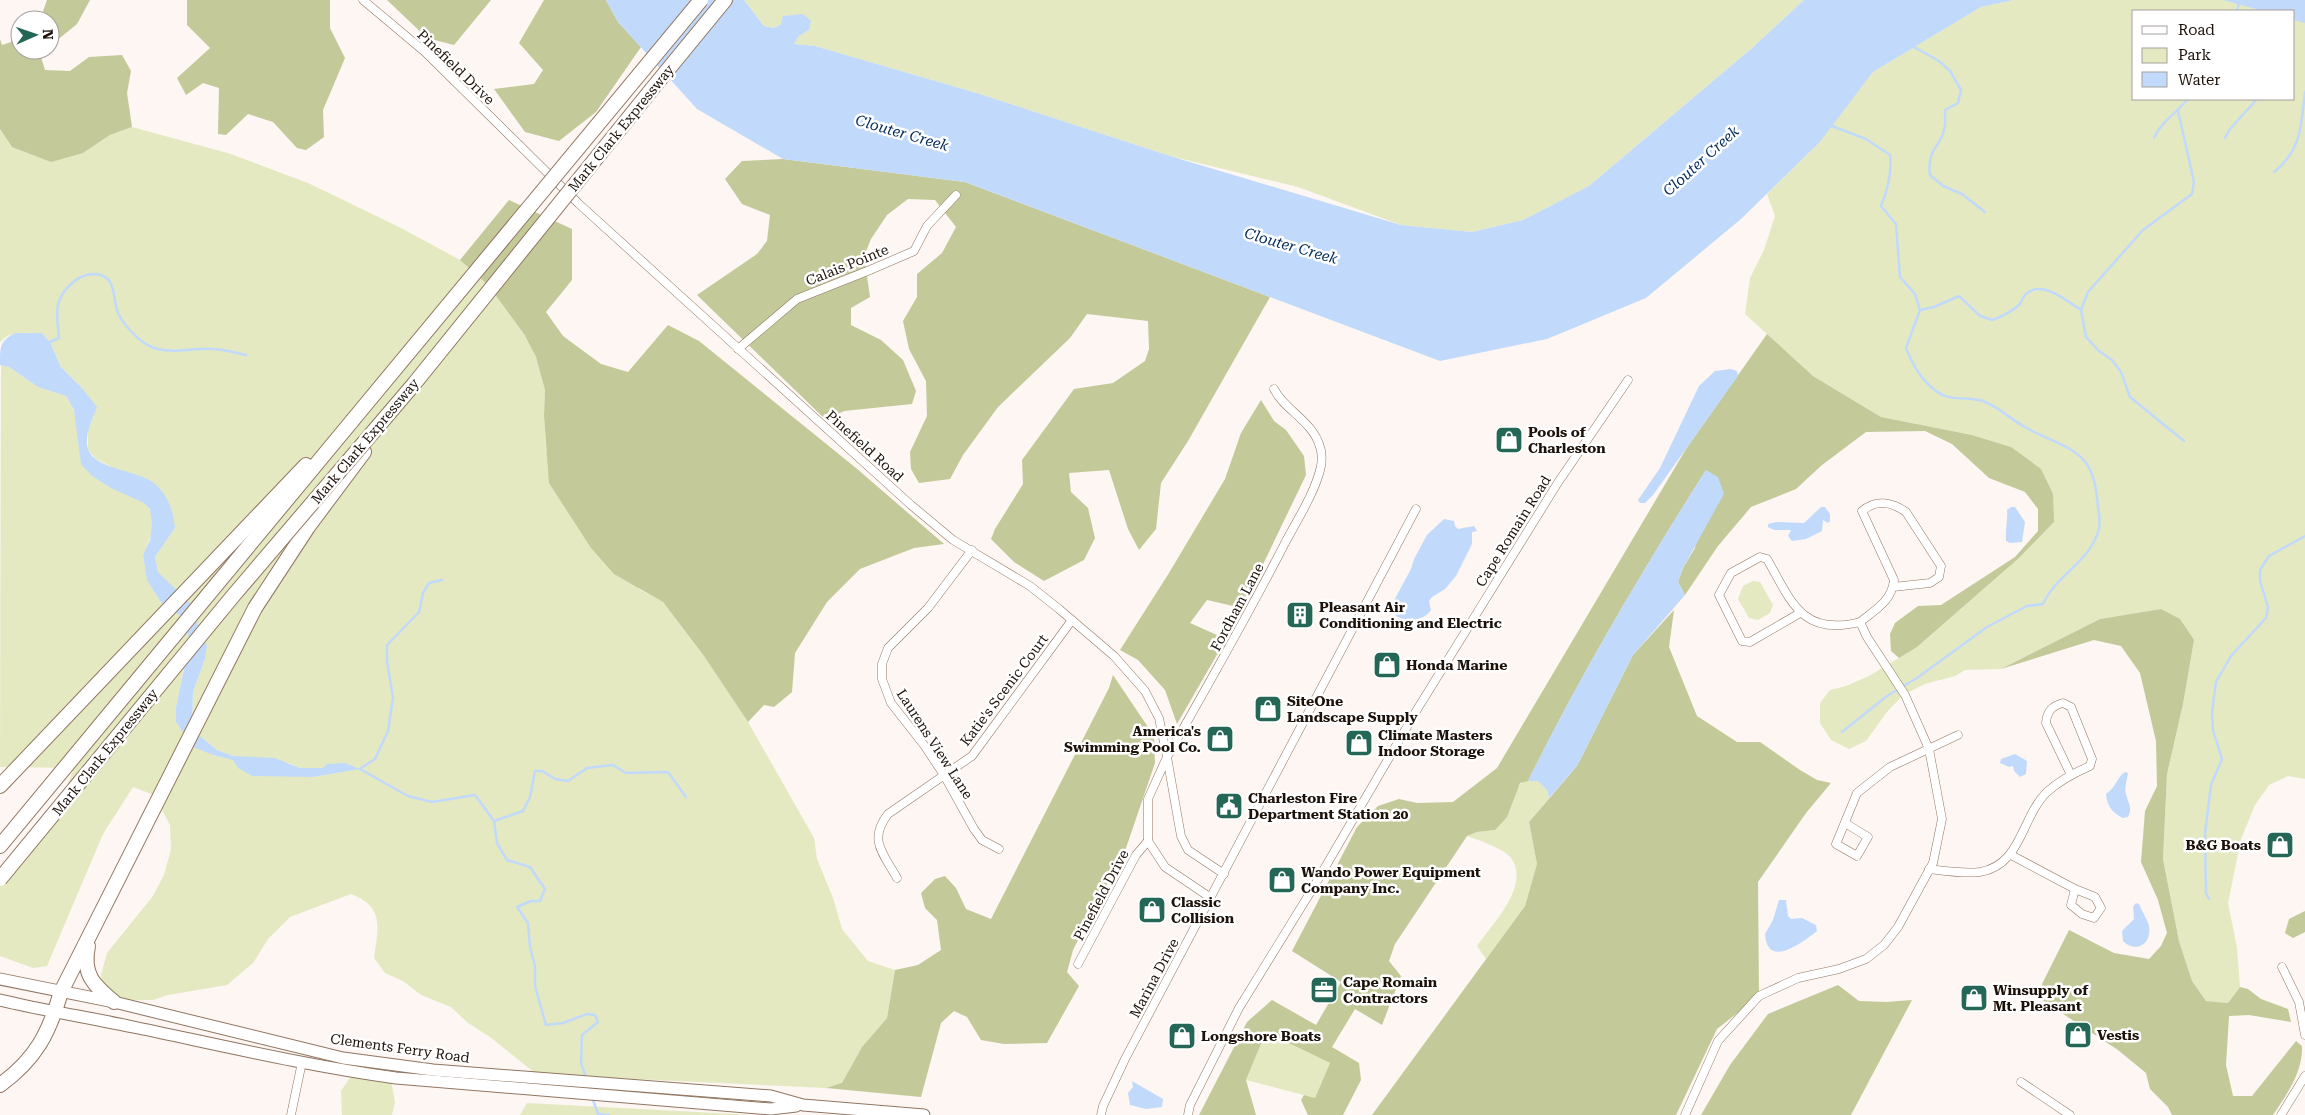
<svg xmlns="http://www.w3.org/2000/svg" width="2305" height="1115" font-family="'Roboto Serif',serif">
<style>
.green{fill:#e4e9c2;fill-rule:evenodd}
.forest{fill:#c3c998}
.water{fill:#c1dafb}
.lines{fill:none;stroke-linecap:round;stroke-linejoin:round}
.stream{stroke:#c1dafb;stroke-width:2.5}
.street-casing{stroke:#917560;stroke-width:9}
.secondary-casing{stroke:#917560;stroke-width:13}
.highway-casing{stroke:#917560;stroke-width:16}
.street{stroke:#fff;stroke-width:8}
.secondary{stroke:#fff;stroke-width:11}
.highway{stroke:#fff;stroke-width:14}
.highway-bridge-casing{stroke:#917560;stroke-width:16;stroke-linecap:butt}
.highway-bridge{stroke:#fff;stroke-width:14}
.labels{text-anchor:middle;stroke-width:5;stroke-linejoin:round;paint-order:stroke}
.street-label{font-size:14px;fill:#1d120a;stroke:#fff}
.poi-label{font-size:14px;font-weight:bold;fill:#1d120a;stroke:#fff;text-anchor:start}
.water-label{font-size:15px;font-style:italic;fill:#002b5a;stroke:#fff}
</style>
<rect width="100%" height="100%" fill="#fdf6f2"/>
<!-- green -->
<g class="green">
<path d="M744,0H1804L1752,48L1589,186L1523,220L1472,232L1401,225L1298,187L1170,156L980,94L815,46L794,44L799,36L809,30L781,24L774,28L764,26Z"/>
<path d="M2014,0H2305V779L2288,776L2269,785L2255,805L2241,839L2228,903L2237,948L2240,987L2228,1003L2206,1001L2192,981L2179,941L2163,859L2167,774L2183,704L2194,640L2161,609L2100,619L2001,669L1965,670L1955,676L1925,684L1903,695L1886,713L1866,741L1849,749L1831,740L1820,723V703L1830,690L1846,686L1869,676L1917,647L2019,558L2054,522L2011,447L1972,435L1881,417L1813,376L1745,314L1750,278L1764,250L1775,216L1767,194L1819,143L1823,135L1873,72L1981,7ZM2134,11H2294V99H2134Z"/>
<path d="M132,127L231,154L308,183L401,228L460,260L488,285L524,334L536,357L545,390L544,416L546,449L639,589L663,602L704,656L748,722L814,838L817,859L833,898L842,929L868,961L895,970L887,1018L862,1047L842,1084L826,1088L546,1075L535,1073L490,1037L468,1023L451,1007L421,995L403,981L385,973L374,958C378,928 385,907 351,894L290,917L268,939L253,963L227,985L168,995L153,1000H113L104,996L101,975L107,953L153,896L164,875L171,849L170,825L154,795L133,787L103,834L47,966L33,968L0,956V886L52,824L74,768L0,767L1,364L9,367L38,387L66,396C68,400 72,405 73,409C83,433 72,452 92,475C95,478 101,481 105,483C117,491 131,495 143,502C160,513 150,541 143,555L162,604L181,616L190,641L176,707L213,755L313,777L359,769L300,768L289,763L233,756L217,750L199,735L192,720L193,692L205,659L206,646L198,626L197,615L158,572L155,557L175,528L110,466L96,459L88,450V430L94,416L82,388L61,367L50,342L42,333C28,333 10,330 0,342V129L12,147L83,153L110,135Z"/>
<path d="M1753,581L1760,582L1773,605L1770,613L1758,620L1749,618L1738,599L1743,586Z"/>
<path d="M1538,780L1547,790L1549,798L1529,822L1537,864L1525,906L1486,959L1477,946C1492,924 1531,886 1511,858C1505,849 1478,840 1467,836L1477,832L1495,830L1522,781Z"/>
<path d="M1266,1032L1330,1063L1315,1098L1246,1080Z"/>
<path d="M351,1076L391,1081L395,1102L392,1115H342L341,1091Z"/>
<path d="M527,1103L753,1115H520Z"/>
</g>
<!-- forest -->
<g class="forest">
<path d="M47,0H90L77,24L50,46V20H40Z"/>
<path d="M187,0H330V28L345,58L323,110L324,137L306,150L297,148L273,122L248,114L226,135L218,134L219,88L203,83L186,95L177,78L210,48L187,25Z"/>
<path d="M387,0H491L454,45L427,38Z"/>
<path d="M544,0H606L618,22L641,47L596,112L559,141L525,132L494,89L534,84L543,70L519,43Z"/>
<path d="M0,39L2,45L20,39V50H45L40,54L45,70L70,71L89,57L122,55L131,71L127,93L132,127L110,135L83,153L51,162L12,147L0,129Z"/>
<path d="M783,159L965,182L1270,297L1188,441L1161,483L1156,529L1139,550L1128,529L1109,470L1069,473L1071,492L1088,508L1095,538L1084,560L1044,581L1014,562L991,539L995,529L1023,484L1022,460L1074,389L1113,383L1145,361L1149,349L1148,321L1087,314L1070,338L998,407L963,455L950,479L919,483L911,469L910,452L927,416L926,381L909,349L903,321L917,297V274L942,253L956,227L935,200L908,199L887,215L871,239L864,256L870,297L851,308V325L881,340L903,360L916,391L912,404L844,411L826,420L697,295L757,254L767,241L770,215L742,204L725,179L742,161Z"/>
<path d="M509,200L572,229V280L546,312L563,336L601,364L628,372L668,325L699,341L856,468L944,544L914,548L860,569L827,602L795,653L792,692L774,707L764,705L748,722L704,656L663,602L614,574L591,548L549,483L544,416L545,390L536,357L524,334L488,285L460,260Z"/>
<path d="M1767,334L1813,376L1881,417L1972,435L2011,447L2041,469L2053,494L2054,522L2019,558L1917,647L1899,658L1891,651L1890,634L1895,623L1918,606L1941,605L2015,557L2038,531V509L2025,492L1989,478L1952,444L1925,431L1866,432L1822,465L1796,489L1751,507L1718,546L1685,595L1678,582L1683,568L1695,548L1706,470C1642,571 1581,674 1528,781L1520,783L1507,817L1495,830L1477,832L1467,836L1395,944L1389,961L1401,976L1382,1025L1355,1009L1332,1047L1359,1063L1361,1080L1343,1115H1308L1301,1100L1304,1095L1315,1098L1330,1063L1266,1032L1246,1080L1256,1115H1199L1247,1022L1272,1000L1316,1025L1341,982L1292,951L1357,827L1378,806L1399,799L1417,803L1453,802L1497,768L1686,449Z"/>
<path d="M1261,400L1274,421L1286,430L1304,456L1306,475L1242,608L1207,600L1190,623L1226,639L1177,724L1165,690L1138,660L1120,650L1169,573L1225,479L1241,433Z"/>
<path d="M2161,609L2180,619L2194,640L2183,704L2167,774L2163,859L2179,941L2192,981L2206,1001L2228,1003L2240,987L2248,989L2261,999L2288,1009L2291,1022L2249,1015L2229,1016L2226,1065L2233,1096H2252L2296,1041L2302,1046C2303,1072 2287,1094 2273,1115H2172L2168,1107L2150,1089L2146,1073L2118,1050L2039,998L2042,984L2069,930L2114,953L2149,959L2161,946L2167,933L2158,900L2141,862L2145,811L2157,786L2156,741L2140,673L2121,646L2094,640L2001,669L2100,619Z"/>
<path d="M1674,610L1669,647L1697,716L1737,742H1760L1800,770L1817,780L1831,783L1806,813L1758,882L1759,996L1717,1029L1676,1115H1372L1525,906L1537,864L1529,822L1577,766L1633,655Z"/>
<path d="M1113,675L1154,736L1155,763L1126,848L1073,950L1067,972L1079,986L1047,1043L1004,1044L981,1040L967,1017L954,1011L941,1023L921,1097L826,1088L842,1083L862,1047L887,1018L895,970L918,965L941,950L937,920L925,908L921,893L935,879L945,876L956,888L966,909L991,919L1109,688Z"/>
<path d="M2305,911V932L2293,938L2285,933L2289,919Z"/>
<path d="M1838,985L1859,1001L1886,1002L1912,1000L1851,1115H1701L1730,1065L1768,1014Z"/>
</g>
<!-- water -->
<g class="water">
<path d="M606,0H744L764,26L774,28L781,24L783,16L803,14L811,21L809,30L799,36L794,44L815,46L980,94L1170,156L1401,225L1472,232L1523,220L1589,186L1752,48L1804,0H2014L1981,7L1873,72L1819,143L1741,219L1646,298L1547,339L1440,361L965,182L783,159L697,109L618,22Z"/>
<path d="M2223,0H2305V23L2294,20V11H2263Z"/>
<path d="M15,333H42L50,342L61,367L82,388L97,407C93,419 86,431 87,444C89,470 137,469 154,483C168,495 173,510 175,528L155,557L158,572L192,605L197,615L198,626L207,646L205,659L193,692L192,720L199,735L217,750L233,756L275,758L300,768H323L327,764L345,763L360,769L313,777L252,776L238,768L233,760L213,755L193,747L176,722V707L190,641L181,616L162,604L147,580L143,555L150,540L152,524L150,509L144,503L111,488L92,476L81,464L74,410L66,396L38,387L9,367L0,365C0,346 0,341 15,333Z"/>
<path d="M1731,369L1737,371L1738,376L1653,495L1645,503H1640L1638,500L1660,468L1699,386L1715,371Z"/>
<path d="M1706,470L1718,477L1724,494L1683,568L1678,582L1685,595L1633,655L1577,766L1549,798L1547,790L1538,781H1528C1581,674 1642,571 1706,470Z"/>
<path d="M1821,507H1825L1830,514V521L1828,523L1823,520L1822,531L1806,539L1792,541L1788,536L1791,530H1774L1768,527V524L1776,522L1804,523Z"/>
<path d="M2011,507H2015L2025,522L2022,542L2010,543L2006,541C2005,529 2008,520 2007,510Z"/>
<path d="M1444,519L1454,521L1455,526L1458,529L1474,526L1477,531L1472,532V544L1456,576L1445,589L1432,597L1429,601L1431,610C1422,624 1396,623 1390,608L1411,569L1414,559L1427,535Z"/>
<path d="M2015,754L2027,761L2026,774L2020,777L2014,771L2013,766L2009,767L2000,763L2001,759Z"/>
<path d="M2125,772L2128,773C2127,780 2124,788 2126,794C2128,803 2133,808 2128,817L2123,818C2111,812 2107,805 2106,794C2117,786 2117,777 2125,772Z"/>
<path d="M1779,900H1786L1788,916L1791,919L1802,918L1816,925L1817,931C1803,942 1767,970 1765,934L1773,920Z"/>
<path d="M2136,903L2139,904C2142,911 2147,919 2149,926C2152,944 2136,954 2123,941L2122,931L2134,919L2133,907Z"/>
<path d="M1132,1081L1163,1099L1162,1107L1146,1109L1130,1105L1128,1093L1133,1087Z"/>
</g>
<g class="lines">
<!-- stream -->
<g class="stream">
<path d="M2237,11L2240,0"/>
<path d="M1914,47L1939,61L1950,71L1961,90L1958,103L1945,110C1945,116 1946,124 1944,130C1940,149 1927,147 1930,175L1943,186L1962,194L1985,212"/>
<path d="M2178,111L2194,182L2192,194L2143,230L2088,292L2081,310L2086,337L2099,351L2112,360L2121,372L2130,397L2184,441"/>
<path d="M1832,126L1866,139L1890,155C1892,173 1888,189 1881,206L1896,224L1900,277L1915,294L1920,310L1906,348C1913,365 1921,380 1936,391C1950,402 1967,396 1983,401C1999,407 2010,419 2025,427C2063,449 2093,446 2097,499C2098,508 2101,520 2099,529C2091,561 2056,575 2043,604L2027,606L1987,627L1917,678L1887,696L1842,732"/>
<path d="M2154,138C2161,122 2177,112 2188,99"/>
<path d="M2225,138L2230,129L2257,99"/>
<path d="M2274,172C2302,150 2301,125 2305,92"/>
<path d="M1920,310L1934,307L1959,296L1980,316L1993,320C2003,316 2012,312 2020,304C2022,301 2023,297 2026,294C2042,279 2068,302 2081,310"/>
<path d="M50,342L59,338C57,316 53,301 70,285C77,278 84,274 94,274C119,275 111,299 119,315C125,326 139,342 152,347C170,355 194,347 213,349C224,349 235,353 246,355"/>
<path d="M361,768L375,759L388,731L393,698L387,661V645L419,612L423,593L429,583L442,580"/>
<path d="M360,769L408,796L432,802L475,795L494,821L497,843L507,860L530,867L545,889L540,901H531L517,907L528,923L530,947L535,966V986L546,1025L563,1023L587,1014L595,1015L598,1022L582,1035L581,1063L586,1077"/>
<path d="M494,821L523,811L530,797L535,771H542L555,779L568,781L587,768L613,765L626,773L668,772L686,797"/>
<path d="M2209,899L2206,893L2205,834L2211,785L2222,759L2213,730L2212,713L2216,682L2231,656L2266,618L2268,607L2260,581V570L2269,556L2305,536"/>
<path d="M592,1097L598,1114L609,1115"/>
</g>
<defs>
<g id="street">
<path d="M363,0L425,52L579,204L911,505L953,540L1030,586L1059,609L1114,656L1145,691L1159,718L1167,757L1148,799V841L1165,867L1211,898"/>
<path d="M738,349L797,299L870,270L914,251L927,226L956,195"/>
<path d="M972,550L928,608L888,648L882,664V679L891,703L924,745L944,775L974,829L982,840L999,849"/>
<path d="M1860,622C1875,610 1892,601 1894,580L1862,511C1876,499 1892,502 1906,512L1941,566L1939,577L1930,583L1893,587"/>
<path d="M1845,823L1868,837L1857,856L1836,844L1857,793L1890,767L1958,735"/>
<path d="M2011,855L2075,889L2095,897L2101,908L2094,918L2082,914L2071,905L2075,889"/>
<path d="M1929,869C1945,871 1964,874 1980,872C2022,865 2021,817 2047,792C2059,781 2076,772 2090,766L2092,759L2071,707L2063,703C2052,706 2047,711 2046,723L2071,775"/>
<path d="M1224,874L1188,850L1181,836L1167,757C1207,687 1247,617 1284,545C1296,522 1316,491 1321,466C1322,461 1322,452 1320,447C1313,421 1284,410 1274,389"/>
<path d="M897,878C883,853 868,840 888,814L972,756L1072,620"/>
<path d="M1078,964L1136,855L1148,841"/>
<path d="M2282,967L2299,1002L2305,1035"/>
<path d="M2021,1082L2070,1115"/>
<path d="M291,1115L302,1062"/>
<path d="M1101,1115L1103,1106L1125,1059L1416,509"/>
<path d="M1188,1115L1190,1105L1239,1008L1313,888L1418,708L1557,484L1628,380"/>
<path d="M1685,1115L1718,1041L1759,996L1798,978L1839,969L1866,959L1884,945L1898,927L1933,863L1942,819L1929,749L1905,695L1867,637L1860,622C1802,637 1791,601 1767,559L1760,557L1731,573L1719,595L1742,641L1750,642L1800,613"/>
<path d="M2281,1115L2305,1076"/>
</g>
<g id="secondary">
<path d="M0,979L114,1002L343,1058L433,1070L771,1096L803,1105L924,1115"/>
<path d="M0,1000C46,1011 92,1018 138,1028C224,1046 309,1066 396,1078L771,1109L796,1106"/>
</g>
<g id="highway">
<path d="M652,89L725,0"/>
<path d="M0,786L306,465"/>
<path d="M0,846L352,421"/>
<path d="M88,946C82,975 94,985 114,1002"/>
<path d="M0,1085C36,1059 49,1033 61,992L255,608L308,527L364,452"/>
</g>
</defs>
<!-- street casing -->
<use href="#street" class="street-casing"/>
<!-- secondary casing -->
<use href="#secondary" class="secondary-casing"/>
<!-- highway casing -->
<use href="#highway" class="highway-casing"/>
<!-- street -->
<use href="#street" class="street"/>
<!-- secondary -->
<use href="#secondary" class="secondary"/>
<!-- highway -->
<use href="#highway" class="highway"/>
<defs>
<g id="highway-bridge">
<path d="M352,421L701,0"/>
<path d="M0,879L233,596L414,384L652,89"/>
</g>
</defs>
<!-- highway-bridge casing -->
<use href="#highway-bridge" class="highway-bridge-casing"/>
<!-- highway-bridge -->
<use href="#highway-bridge" class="highway-bridge"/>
</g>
<!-- icons -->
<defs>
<symbol id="shop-square" viewBox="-11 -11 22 22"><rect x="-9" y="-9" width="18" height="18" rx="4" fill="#256756" stroke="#fff"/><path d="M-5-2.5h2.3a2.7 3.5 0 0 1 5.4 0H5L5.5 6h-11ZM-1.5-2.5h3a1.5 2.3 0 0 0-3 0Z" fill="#fff"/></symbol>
<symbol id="building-square" viewBox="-11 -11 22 22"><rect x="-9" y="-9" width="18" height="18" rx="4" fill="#256756" stroke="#fff"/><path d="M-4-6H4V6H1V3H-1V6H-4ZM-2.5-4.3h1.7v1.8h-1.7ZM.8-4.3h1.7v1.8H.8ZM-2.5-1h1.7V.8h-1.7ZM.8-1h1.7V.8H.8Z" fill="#fff"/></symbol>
<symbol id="civic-square" viewBox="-11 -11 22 22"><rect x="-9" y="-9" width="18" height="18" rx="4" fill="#256756" stroke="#fff"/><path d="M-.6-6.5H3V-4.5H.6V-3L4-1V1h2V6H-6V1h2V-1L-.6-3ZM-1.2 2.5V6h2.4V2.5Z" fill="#fff"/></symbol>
<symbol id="office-square" viewBox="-11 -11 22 22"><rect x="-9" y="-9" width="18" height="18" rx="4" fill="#256756" stroke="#fff"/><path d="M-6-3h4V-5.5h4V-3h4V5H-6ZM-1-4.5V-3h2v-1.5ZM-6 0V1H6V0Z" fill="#fff"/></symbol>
</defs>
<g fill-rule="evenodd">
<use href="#shop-square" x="1493" y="424" width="32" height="32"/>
<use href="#building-square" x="1284" y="599" width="32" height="32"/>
<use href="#shop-square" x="1371" y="649" width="32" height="32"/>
<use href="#shop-square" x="1252" y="693" width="32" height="32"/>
<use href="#shop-square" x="1204" y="723" width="32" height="32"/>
<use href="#shop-square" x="1343" y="727" width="32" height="32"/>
<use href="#civic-square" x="1213" y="790" width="32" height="32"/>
<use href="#shop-square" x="2264" y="829" width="32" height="32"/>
<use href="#shop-square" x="1266" y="864" width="32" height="32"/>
<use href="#shop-square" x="1136" y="894" width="32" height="32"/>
<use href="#office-square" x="1308" y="974" width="32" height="32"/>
<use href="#shop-square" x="1958" y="982" width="32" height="32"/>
<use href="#shop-square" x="2062" y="1019" width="32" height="32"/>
<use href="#shop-square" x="1166" y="1020" width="32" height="32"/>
</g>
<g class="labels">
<!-- street labels -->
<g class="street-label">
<text transform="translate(456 67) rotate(44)" y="5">Pinefield Drive</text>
<text transform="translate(621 128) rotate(-51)" y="5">Mark Clark Expressway</text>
<text transform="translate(847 265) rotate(-22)" y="5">Calais Pointe</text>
<text transform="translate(365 441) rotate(-50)" y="5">Mark Clark Expressway</text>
<text transform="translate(865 446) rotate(42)" y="5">Pinefield Road</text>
<text transform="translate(1513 531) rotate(-58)" y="5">Cape Romain Road</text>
<text transform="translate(1237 607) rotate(-62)" y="5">Fordham Lane</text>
<text transform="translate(1004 690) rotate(-53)" y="5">Katie's Scenic Court</text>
<text transform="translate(935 744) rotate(57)" y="5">Laurens View Lane</text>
<text transform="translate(105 752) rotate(-51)" y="5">Mark Clark Expressway</text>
<text transform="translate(1101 895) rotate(-62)" y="5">Pinefield Drive</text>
<text transform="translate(1154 978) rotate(-62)" y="5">Marina Drive</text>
<text transform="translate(400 1048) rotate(8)" y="5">Clements Ferry Road</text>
</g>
<!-- poi labels -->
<g class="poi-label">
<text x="1528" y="437">Pools of<tspan x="1528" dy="16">Charleston</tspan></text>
<text x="1319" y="612">Pleasant Air<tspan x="1319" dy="16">Conditioning and Electric</tspan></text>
<text x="1406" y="670">Honda Marine</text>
<text x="1287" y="706">SiteOne<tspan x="1287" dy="16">Landscape Supply</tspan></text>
<text x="1201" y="736" text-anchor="end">America's<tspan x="1201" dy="16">Swimming Pool Co.</tspan></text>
<text x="1378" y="740">Climate Masters<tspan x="1378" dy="16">Indoor Storage</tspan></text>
<text x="1248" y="803">Charleston Fire<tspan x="1248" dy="16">Department Station 20</tspan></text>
<text x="2261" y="850" text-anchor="end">B&amp;G Boats</text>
<text x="1301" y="877">Wando Power Equipment<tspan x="1301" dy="16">Company Inc.</tspan></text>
<text x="1171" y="907">Classic<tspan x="1171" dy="16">Collision</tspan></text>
<text x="1343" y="987">Cape Romain<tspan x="1343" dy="16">Contractors</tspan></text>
<text x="1993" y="995">Winsupply of<tspan x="1993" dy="16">Mt. Pleasant</tspan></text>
<text x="2097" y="1040">Vestis</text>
<text x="1201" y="1041">Longshore Boats</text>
</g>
<!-- water labels -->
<g class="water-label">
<text transform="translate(902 133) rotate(16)" y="5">Clouter Creek</text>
<text transform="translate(1701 161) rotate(-42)" y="5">Clouter Creek</text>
<text transform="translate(1291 246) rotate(16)" y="5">Clouter Creek</text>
</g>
</g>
<!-- legend -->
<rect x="2132" y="10" width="162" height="90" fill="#ffffff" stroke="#a5a09d"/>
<rect x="2142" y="26" width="25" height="8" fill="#ffffff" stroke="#a5a09d"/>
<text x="2178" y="35" font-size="15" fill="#1d120a">Road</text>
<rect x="2142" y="48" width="25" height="15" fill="#e4e9c2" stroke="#a5a09d"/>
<text x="2178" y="60" font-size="15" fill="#1d120a">Park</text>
<rect x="2142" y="72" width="25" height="15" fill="#c1dafb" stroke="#a5a09d"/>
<text x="2178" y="85" font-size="15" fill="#1d120a">Water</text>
<!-- north arrow -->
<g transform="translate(35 35) rotate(88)"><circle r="24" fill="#ffffff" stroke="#a5a09d"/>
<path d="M0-4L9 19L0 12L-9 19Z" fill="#256756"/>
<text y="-8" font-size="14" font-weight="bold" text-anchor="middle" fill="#1d120a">N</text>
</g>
</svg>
